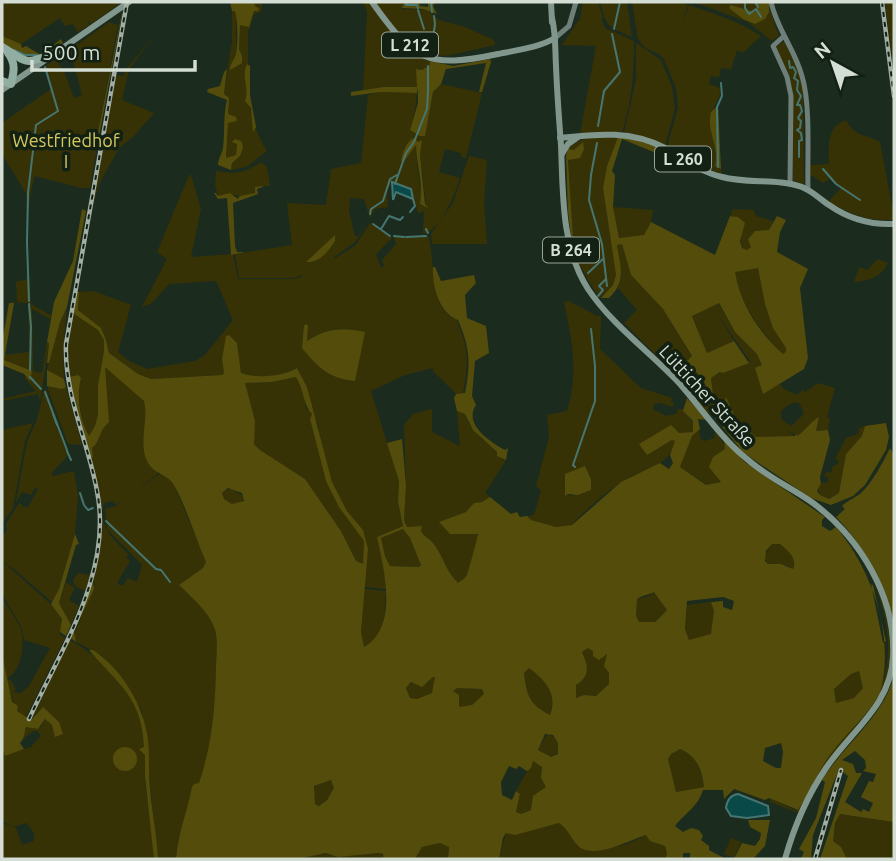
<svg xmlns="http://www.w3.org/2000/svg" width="896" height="861" font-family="Ubuntu,sans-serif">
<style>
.green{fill:#373206;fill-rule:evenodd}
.forest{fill:#544c0b;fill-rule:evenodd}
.water{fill:#094a48;stroke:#467672;stroke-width:2}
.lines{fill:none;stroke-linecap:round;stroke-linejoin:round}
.stream{stroke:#467672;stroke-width:2}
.secondary{stroke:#6d7f78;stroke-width:5}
.primary{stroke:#81978e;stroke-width:6}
.highway{stroke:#92ada2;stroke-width:8}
.rail-casing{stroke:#a2aea3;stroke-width:4.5}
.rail{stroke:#122114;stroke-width:2;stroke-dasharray:5;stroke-linecap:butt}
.labels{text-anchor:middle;stroke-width:7;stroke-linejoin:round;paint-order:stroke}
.shield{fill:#122114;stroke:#9aa59a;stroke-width:2}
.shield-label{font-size:16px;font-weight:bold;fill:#d4ded4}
.park-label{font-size:18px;fill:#d6c95c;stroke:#122114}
.street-label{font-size:18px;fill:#d4ded4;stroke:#122114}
</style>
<rect width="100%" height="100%" fill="#1b2b1d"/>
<!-- green -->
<g class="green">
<path d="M2,2H119L118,5L91,24L87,20L89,25L78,32L73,24L65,26L60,18L21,44L2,36Z"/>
<path d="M254,2H262L261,12L254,14L249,31H248C249,70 243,116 267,151L246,167L231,170L232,163L240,156L237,144L236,155L226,159L228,122L236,121L228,114V98L224,94L232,41V11H235L236,16V55L242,56L239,49L240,24L249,27L254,11L259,7L255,6Z"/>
<path d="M363,2H371L416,55L430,61V65L422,70L417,69L418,87L363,90L367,12Z"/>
<path d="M374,2H404L402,9L427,10L439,20L465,27L494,40L495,45L446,56L432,54L430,58C407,46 389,22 374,2Z"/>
<path d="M583,2H598L603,18L601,19L605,28L634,41C634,73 632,101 622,132L580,134L596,46L562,45L578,21L580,20Z"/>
<path d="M600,2H627L632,37C607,25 608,30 600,2Z"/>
<path d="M632,2H681L688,5L682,24L689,5C714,14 739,21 761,36L743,53L737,50L731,69L721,68L719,77L711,76L709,84L720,88C721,100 713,105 711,115C708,133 719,147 715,166L721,169L722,175L667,147L678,108L676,88L664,59L659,54L645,48L638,39Z"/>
<path d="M693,2H767L779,36L772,41L748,22Z"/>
<path d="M885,2H894V74Z"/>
<path d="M109,22L118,25L97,137L98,142L90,188H81L35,176C23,213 29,265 31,304L52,316L50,319L32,309L33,371L42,373L47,342L49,343L40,402L38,394L2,401V399L36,391L22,375L26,378L30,376L31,371L3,360L4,355L29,352L28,303L2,302H22L17,301L16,282L27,279V195L2,154V123L51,89L44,67L56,59L65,74L74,98L82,95L70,50Z"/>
<path d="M155,35L129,69L122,100L154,113L134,136L119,148L99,184L93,205L90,207L115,75L123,76L127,68Z"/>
<path d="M784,41L797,67L803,88L804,185L793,180L791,91L775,48Z"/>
<path d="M636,43L661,60L672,87L675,108L665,146L648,138L624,132L636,80Z"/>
<path d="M441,84L482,93L466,158L461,157V153L445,149L439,172L460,178C455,194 441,231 423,234L424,211L418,213L411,189L395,182C385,186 388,197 388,207L375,209L370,218L364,199L350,198L349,211L355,236H358L367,224L355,242L333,258L334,259L356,245L370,223L392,238L376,254L381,268L384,266L382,260L396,244L393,236H428C436,258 428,310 456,319C469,348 469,362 463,393L456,394L433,371V368L405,375L371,391L399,481L398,502L403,526L377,537L385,568L386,589L364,587L366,569L363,530L347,511L332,482L320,442L318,424L312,414L310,419L326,481L364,541L363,565L356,561L341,531L305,479L260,450L254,443L245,383L272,382L296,377L303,387L306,409L311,411L307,387L297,368C284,376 257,379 241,373L237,343L228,335L222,359L224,373L222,375L151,379L138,374L109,353L106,340L101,328L78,310L79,292L94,291L131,305L118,352L129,361L147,369L195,361L205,355L233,320L216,281L169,284L152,303L142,307L167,259L157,252L189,175H191L201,209L191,257L233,254L238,279H293L302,277V275L294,278H239L235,254L292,245L287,203L326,205L331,169L361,163L368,95L381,92L417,93L415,111L410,130L421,136L425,135L433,92ZM422,140L420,155L426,205L420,201L422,197C419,179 416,161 416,144L404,161H401C403,147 410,145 422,140ZM308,326L307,341C327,328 341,327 364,332L354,381C329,379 318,367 303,348Z"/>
<path d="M846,120C854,137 866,134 880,142L894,217L891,220C860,220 855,214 828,202L841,188L830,179L823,183L813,176H809L808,165L829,164C829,146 826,127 846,120Z"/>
<path d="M618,137L607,166L603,188L616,275L613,285L600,298L589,282L578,261L585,258L580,242L573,238L568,160L582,142L574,151L568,149C580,134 601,138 618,137Z"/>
<path d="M469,156L487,160L484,203L487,244H432L431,234L453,203Z"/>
<path d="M261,162L267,167L270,186L256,187L255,193L238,199V195L218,196L215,185L216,171C235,174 244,174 261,162Z"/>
<path d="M613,207L653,210L651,222L644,235L619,238Z"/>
<path d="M733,209L754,210L756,216L773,221L769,230L755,231L748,238L751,247L747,250L742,248L738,217L730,216Z"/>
<path d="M617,244H622L631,275L663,309L692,357L687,362L706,385L713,410L710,415L664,363L624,323L637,310L618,288L621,279Z"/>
<path d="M878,259L888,263C881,277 869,281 854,282L859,267L867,270Z"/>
<path d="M758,267L765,304L773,327L786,348V352L783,355C760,331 741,305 734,272Z"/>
<path d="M569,301L597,316H601L600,349L641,388L672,398L671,402L674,403L673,407L660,403L654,404L653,409L666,416L676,414L678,409H683C686,418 697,420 693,432L679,433L647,455L672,440L676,441C665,471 645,466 622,482C609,490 581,513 572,525L556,527L531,520L527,516L534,515L541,491L536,486L549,437L547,415L567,411C579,372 572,341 564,302ZM585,466L591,479V489L570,496L568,494Z"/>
<path d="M718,303L735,332L757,354L762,365L755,369L761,383L771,388L780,384L783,388L796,395L803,390L805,392L818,383L835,388L827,417L830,419L828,430L816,431L819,418L797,436L785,429L794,436L755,437L736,419L726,400L717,412L715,411L711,378L721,372L723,373L750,361L717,314L734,341L707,353L692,315ZM795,402L800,404L804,414L791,426L781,419V411L787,406Z"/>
<path d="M67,307L63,352L64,379L47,370L60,322Z"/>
<path d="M72,310L98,330L104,340V351L98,385V415L95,426L89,436C82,424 80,406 78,392C77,384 81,383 78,375L69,377L68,337Z"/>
<path d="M105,366C114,371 143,396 145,405C152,430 130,447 159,473L134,492L161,473L173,482L206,562L203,568L179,585C192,598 207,610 214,627C222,648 215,734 208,756C198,791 179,823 176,859H158L142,712L124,681L101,655L76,642L74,634L95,584L93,582C104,539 102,499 89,456L92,457V448C109,433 102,388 105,366ZM123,500L116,506L105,509L107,529L142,565L137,582L128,578L123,586L117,583L130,561L126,556L129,555C114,540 96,524 104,503L114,501L115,505Z"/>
<path d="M47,386L62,389L66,387L82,445L68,444Z"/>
<path d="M46,389L69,454L52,473L53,476L74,471L78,495L75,534L59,589L52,602L14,569L2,562V536L7,530L6,524L19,503L24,507H28L38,489L35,487L31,495L22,492L16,502L27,442L37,420L44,390Z"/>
<path d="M432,409V432L460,446L457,411L465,414C471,436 491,442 502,459L506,460L485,493L490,497L482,502L474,503L466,512L440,522L450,534H477C479,543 470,563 468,574L458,584C446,572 443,554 433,543C429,538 424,537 421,531L407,528L404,520L406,485L404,425L413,414Z"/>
<path d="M33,423L25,441L13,508L2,523V430Z"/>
<path d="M865,426L862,436L846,454L839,493L829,499L820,495L818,487L821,483H827L829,478L824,476L827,471L831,473L833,466L838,464V460L835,459L846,438L858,434L859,428Z"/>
<path d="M699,430L700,438L704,441L715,438L714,434L717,433L725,446L721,482L707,485L680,467L692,435Z"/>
<path d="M231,488L244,497L242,503L232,504L223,499L222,493Z"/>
<path d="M403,529L410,538L421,564L419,567L390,566L385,556L381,538Z"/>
<path d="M772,544H780C787,550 798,558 793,569L786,565L768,564L764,557Z"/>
<path d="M2,563L8,566L55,608L63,622L59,634L65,638L26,717L17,711L18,706L14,705L7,681L10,679L16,689L13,692L21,693L29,686L50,648L24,640L21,626L2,594Z"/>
<path d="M78,573L90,575L86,591L75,586L73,580Z"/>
<path d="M870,574H871L884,605L889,627L891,664L879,701L846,740L798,813L770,802V798L794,810L799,809C809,789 818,770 831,753C845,735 871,714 879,694C895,654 888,612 870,574Z"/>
<path d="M66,582L75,588L69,600L79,606L71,625L59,603Z"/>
<path d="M364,589L386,591C384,615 387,634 364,647L361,632Z"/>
<path d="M654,592L667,610L654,622H639L636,616L637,599L649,596Z"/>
<path d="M2,598C8,607 15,617 20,627C26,642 22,672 6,679L2,654Z"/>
<path d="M711,602L714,611L712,635L689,640L685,629L687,605Z"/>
<path d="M68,639C98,655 136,690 143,726C147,743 144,762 145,779C147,806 153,832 154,859H2V823L16,828L22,845L34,841V833L27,823L13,827L2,821V746L5,755L31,747L41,735L37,731H33L23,739L24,732L28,726L36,729L41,727L45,719L52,725L55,732L61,730L59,722L43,707L30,719Z"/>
<path d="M588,647L593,651V656L599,659L607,653L608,657L605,661L609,673V684L596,696L584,695L575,698L576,685C591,676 588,665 582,652Z"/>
<path d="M529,668C545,680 557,693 550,715C529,705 527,695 524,673Z"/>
<path d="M859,671L863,687L855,698L836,703L834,689L851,674Z"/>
<path d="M433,676L436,677L432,693L417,699L410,698L406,688L411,683H428Z"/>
<path d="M457,688L482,689L484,695L472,705L459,707L453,690Z"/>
<path d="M547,734L554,737L558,743V753L551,757L538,750Z"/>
<path d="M680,749C697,756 701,770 704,787L676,792L668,759L671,753Z"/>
<path d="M533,761L542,767L541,778L547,788L533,804L531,810L521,814L516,812L520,794L516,791Z"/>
<path d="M328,780L334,783C335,793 326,802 318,806L315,804C312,784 312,788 328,780Z"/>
<path d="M840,814C858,817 875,819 894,822V859H847L841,847L833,841L835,823Z"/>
<path d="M560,823L564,826L578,847L624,845L647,835L650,841L665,846L667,854L665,859H499L506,833Z"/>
<path d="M731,838L741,842L734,858L724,854Z"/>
<path d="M440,843L449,846L448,859H415L422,847Z"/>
<path d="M327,853C344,861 368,846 385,856L384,859H297Z"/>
</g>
<!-- forest -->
<g class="forest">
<path d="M230,2H254L255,6L259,8L258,11H254L249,27L240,25L239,49L242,56V63L230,70C230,63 235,59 236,54C238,42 238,23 235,11H232Z"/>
<path d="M404,2H419L420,6L428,7V2H435L433,6L437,14L423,9L402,8Z"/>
<path d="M755,2H769V12L765,19L755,24L743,19L729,8L731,5L754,12L757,9Z"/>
<path d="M122,12V15L98,142L97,137Z"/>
<path d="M2,36L21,44L22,48L26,46L41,55L61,39L63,43C36,61 30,61 2,43Z"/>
<path d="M490,59L491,62L482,92H479L486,63L446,69L441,84L433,92L425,136H420L410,130L418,103V87L417,93L381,92L351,96V92L384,87H417L416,69L422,70L430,65V61L453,66Z"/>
<path d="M247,64L250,66V95L256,127L253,132L251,108L245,101C250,89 241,76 247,64Z"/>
<path d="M227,69L224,94L229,98L228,114L236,117L237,121L228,123L226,158L236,155L237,144L232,142L235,139L241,141L243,147L240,156L232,163L231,170L218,165C218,159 222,154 223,148C225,133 223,115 227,100L207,92L208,89L220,86L224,72Z"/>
<path d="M718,105L721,169L715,166C720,146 706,132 711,112Z"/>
<path d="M623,136L653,145L672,154L670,157L663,156L622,139L612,171L615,175L613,207L619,238L644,235L651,222L715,255L730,216L738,217L745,223L740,241L742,248L747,250L751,247L748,239L755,231L769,230L777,216L786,220L780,232L777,252L808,269L800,288L808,358L804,369L763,394L755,368L762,365L757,354L735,332L719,303L692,316L707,353L734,341L749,363L723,373L720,372L711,378L715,411L717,412L724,404L726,397L736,419L756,437L795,436L796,434L797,436C806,430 810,422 819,417L816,431L828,430L830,440L820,477L821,483L817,491L820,495L829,499L839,493L846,454L862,436L865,426L886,423L889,437L886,450L865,485L853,496L831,505L811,498L757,462L743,452L711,413C719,396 698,374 687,361L692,356L663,309L631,275L622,244L617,245C620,267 627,281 609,298H601L613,285L616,275L603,188L607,166L618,137ZM758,268L765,304L773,328L786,348V352L783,354C760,334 740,304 735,272Z"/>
<path d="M414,138L418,142L422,140L420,155L425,204L428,208L420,204C424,185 416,164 416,145L404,161H401C402,153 407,141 414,138Z"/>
<path d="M583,142L584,149L580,158L568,160L573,237L580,242L572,244L568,212L566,156L568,149L574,150Z"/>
<path d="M262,186L263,187L257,189L258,194L233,203L235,246L237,252H245L231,255L227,198L218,199L214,193H216L218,196L230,193L238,199L240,196L255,193V187Z"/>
<path d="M82,209L86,211L67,307L60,322L49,363H47L49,343L47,342L54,302L73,261Z"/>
<path d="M335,235V241C328,252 319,263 306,262Z"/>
<path d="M433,267H435L441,281L474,275L476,283L465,295L467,318L486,326L489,353L475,361L472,396L476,405C463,424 490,442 505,450L508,448L506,460L497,456V452L473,430L465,414L457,411L454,398L456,394L465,393C471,363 470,348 458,320C439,313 432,286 433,267Z"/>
<path d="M75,291L79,292L78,310L101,328L106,340L109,353L138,374L151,379L222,375L224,373L222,359L226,336L229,335L237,343L241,373C257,379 284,376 297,368L307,387L332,482L347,511L363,530L368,549L361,632L364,647C399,627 384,569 377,537L403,526L398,502L399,481L387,443L402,439L406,485L404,520L407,527L422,526L421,531C424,537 429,538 433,543C443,555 446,572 458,583C461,581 465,578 467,575C468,573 478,536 478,534H450L439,522L466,512L474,503L482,502L490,497L511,514L517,512L520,517L527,516L531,520L556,527L572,525L621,482L660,463L669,469L673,463L670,455L675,441L672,440L647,455L639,444L671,425L679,433L693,432V421L683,411L687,398L707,420L698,419L700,429L692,436L680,467L706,485L721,482L709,467L713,457L725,449L724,441L746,463L825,517L822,520V526L830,531L836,527C871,568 896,637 880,693C868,716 845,734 830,755C817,772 810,793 798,810L769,798L765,800L734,789L724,799L723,790H703C697,808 686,812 675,826L683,832L691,828L699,830L703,836L701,840L709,846V850L726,859L690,858V853H683V858L665,859L667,854L665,846L650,841L646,835C630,840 592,861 577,845C571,838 567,828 559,823L515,835L506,833L503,838L499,859H448L449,847L440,843L422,847L415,859H384L383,854L378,853L338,857L326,853L297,859H176C178,834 187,812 192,787L194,784L199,783C212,745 215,710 216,670C216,657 219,640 214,627C207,610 192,598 179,585L203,568L206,562C195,537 187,509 174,485C168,474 153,474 147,461C138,441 149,422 144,401L105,367L109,422C98,431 101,441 92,448L93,458L89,456L69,377L78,375L81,378C76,395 80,421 89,436L95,426L98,415V385L104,351V340L98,330L73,313L72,310ZM296,377C304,389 303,405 312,414L310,419L326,481L339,507L364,541L363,564L356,561L341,531L305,479L260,450L254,444L255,421L245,383L272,382ZM228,488L242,493L244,501L232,504L224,499L222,493ZM403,529L410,538L421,565L419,567L390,566L385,556L381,538ZM772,544H780C787,550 798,558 793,569L781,564H768L765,561L766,551ZM871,584L873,585L886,641L883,643ZM654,592L667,610L655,622H639L636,616L637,599C642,595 649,595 654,592ZM723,597L734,601L732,610L723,607V601L711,602L714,611L711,634L689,640L685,629L687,601ZM588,648L593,651V656L599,660L607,654L604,666L609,673V684L596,696L584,695L576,698V685C591,676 588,665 582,652ZM529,668C545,680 558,694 550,715C529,704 527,696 524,673ZM859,671L863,688L854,698L836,703L834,689L851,674ZM433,677H435L432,693L417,699L410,698L406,688L411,682L422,687ZM457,688L482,689L484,694L472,705L459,707V695L453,691ZM545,734L553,735L558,743V754L551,757L538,750ZM781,743L783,752L781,768H776L763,761L765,748ZM680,749C697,756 702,770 704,787L676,792L668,759L671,754ZM533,761L542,767L541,778L546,787L533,796L531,810L521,814L516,812L520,794L516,791L512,800L502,795L501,782L509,766L516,769L519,766L527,771L531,768ZM331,780L334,788L327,800L319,806L315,804L314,786Z"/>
<path d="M9,303H14L4,360L32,371L30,381L24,374L2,365V343Z"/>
<path d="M306,324L308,326L307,341C327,328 342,327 365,332L355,381C329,379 318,367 302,348L304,326Z"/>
<path d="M47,370L64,379L66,387L62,389L47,386Z"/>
<path d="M890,448L894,455V629C880,586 869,550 836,517L845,509L842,506C848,500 855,498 861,493C873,482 883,462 890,448Z"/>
<path d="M585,466L591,479V490L578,495L568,494L565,496V474Z"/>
<path d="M75,534L79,544L76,545L59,603L71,625L66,636L60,632L62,619L51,604L59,589Z"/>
<path d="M93,582L94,589L74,631L76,642L69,637Z"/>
<path d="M89,650H93C122,669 144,706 148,740C150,756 148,773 150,789C152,812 157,836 158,859H154L145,777V755L139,749L144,747C142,697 118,684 89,650Z"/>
<path d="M2,654L12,702L18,706L17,711L31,720L43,707L59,722L63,734L55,737L52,725L45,719L38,729L26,727L23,739L20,743L24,749L5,756L2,746Z"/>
<path d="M894,675V822C875,819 858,817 840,814L835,823L833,841L841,847L847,859H820L848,776L839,769L813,835L811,859H801L804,852L799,849L816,818L825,782L822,780C844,745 885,715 894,675ZM855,751L865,760L866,768L863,771L876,774L873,782L869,781L861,797L873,803L869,812L863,809L861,812L845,802L862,773H856L853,764L842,760Z"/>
<circle cx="125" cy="759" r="12"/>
<path d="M748,820H770L765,846L753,859H734L742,843L755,846L760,839L761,833L750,827Z"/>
</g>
<!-- water -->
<g class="water">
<path d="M392,182L411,189L413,199L396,192L393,200Z"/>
<path d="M738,794L768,806L769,815L747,818L731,816L726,808C727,800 730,795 738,794Z"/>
</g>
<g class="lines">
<!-- stream -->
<g class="stream">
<path d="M406,2V5H417L418,8"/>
<path d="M431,2L432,12"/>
<path d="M745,2V8L749,14L756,9L761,17"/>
<path d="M755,2L758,7"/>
<path d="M418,10L424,29"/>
<path d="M614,29L620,2"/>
<path d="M14,50L25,55H37"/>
<path d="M431,52L435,24L434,16"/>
<path d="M789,61L790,68L793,67L796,72L794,78L798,81L797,90L801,96L797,105H800L802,111L798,118L801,121L800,128L797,130L801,133L802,140L799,141V157"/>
<path d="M428,90V66"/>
<path d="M598,126L604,91L620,72L612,34"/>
<path d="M597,143L591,175L589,200L602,244L607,286"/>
<path d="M718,167L717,107L722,96L721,83"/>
<path d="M823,169L836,184L860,200"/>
<path d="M395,184L406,153L414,142L427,109L428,91"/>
<path d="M410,212L415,206L413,199"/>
<path d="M370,214L371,209L383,201L390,179L397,175"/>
<path d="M373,224L390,236"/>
<path d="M381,229L389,216L400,220L403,217"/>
<path d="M426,229L428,233"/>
<path d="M394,236L404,237"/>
<path d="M406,237L426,236"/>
<path d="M27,242L28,193L36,125L58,111L45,67"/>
<path d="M27,243L29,301"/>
<path d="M588,273L603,259"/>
<path d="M598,296L603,290L599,286L606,279"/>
<path d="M29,304L31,327L30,370"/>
<path d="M30,377L41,389"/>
<path d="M45,392L67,450"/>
<path d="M53,414L57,425"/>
<path d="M67,451L71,460"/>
<path d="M575,467L573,465L595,401V366L591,329"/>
<path d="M80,493L84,505L88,510L93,508"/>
<path d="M106,521L156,569L161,570L170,582"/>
</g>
<!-- secondary -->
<g class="secondary">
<path d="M771,2C777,29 795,50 802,76C811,106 807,158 808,190"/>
<path d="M784,36L773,46L787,77L791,96L790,184"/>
<path d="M555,38L569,26L576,2"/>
</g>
<!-- primary -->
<g class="primary">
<path d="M372,2C414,61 427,69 498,54C517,50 538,48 555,38"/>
<path d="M551,2L552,22"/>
<path d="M552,18C556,34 555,50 556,66C557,92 559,119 561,145C563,193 561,247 588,289C612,325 650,352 680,384C702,409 721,438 747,459C767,477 792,488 813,503C860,538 896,597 893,657C891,705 851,731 826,768C807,796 794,827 785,859"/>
<path d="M2,90L129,2"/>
<path d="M560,138C597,134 631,130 665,148C684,159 701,172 722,177C748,184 777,178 802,187C812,191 820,199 829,205C849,219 870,225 894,224"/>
<path d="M562,154L568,144L578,137"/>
</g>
<!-- highway -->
<g class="highway">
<path d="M2,47C30,64 24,65 54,53"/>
<path d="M2,81L11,84C14,72 16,63 8,53"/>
</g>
<defs>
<g id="rail">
<path d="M882,2L894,96"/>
<path d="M29,719C62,647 113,572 97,491C88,441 64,395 66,344L127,2"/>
<path d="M815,859L841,770"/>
</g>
</defs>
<!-- rail casing -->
<use href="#rail" class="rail-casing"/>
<!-- rail -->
<use href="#rail" class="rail"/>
</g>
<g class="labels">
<!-- shield labels -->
<g class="shield">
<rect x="382" y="32.5" width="56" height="25" rx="5"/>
<rect x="655" y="146.5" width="56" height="25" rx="5"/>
<rect x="543" y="237.5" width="56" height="25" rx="5"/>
</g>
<g class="shield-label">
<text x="410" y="51">L 212</text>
<text x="683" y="165">L 260</text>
<text x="571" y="256">B 264</text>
</g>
<!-- park labels -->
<g class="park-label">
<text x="66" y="147">Westfriedhof<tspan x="66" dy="21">I</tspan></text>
</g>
<!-- street labels -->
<g class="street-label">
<text transform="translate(707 396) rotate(47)" y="6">Lütticher Straße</text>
</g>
</g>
<!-- border -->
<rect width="896" height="861" fill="none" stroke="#d4ded4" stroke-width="7"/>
<!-- north arrow -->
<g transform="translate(833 63) rotate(320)" stroke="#122114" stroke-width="5" paint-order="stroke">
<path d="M0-5L12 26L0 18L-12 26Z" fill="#d4ded4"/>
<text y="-10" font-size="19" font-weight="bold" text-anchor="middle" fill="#d4ded4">N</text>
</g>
<!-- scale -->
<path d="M32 60v10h163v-10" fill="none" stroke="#d4ded4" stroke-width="3.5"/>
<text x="42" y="60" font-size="21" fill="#d4ded4" stroke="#122114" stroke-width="5" paint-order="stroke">500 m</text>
</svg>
